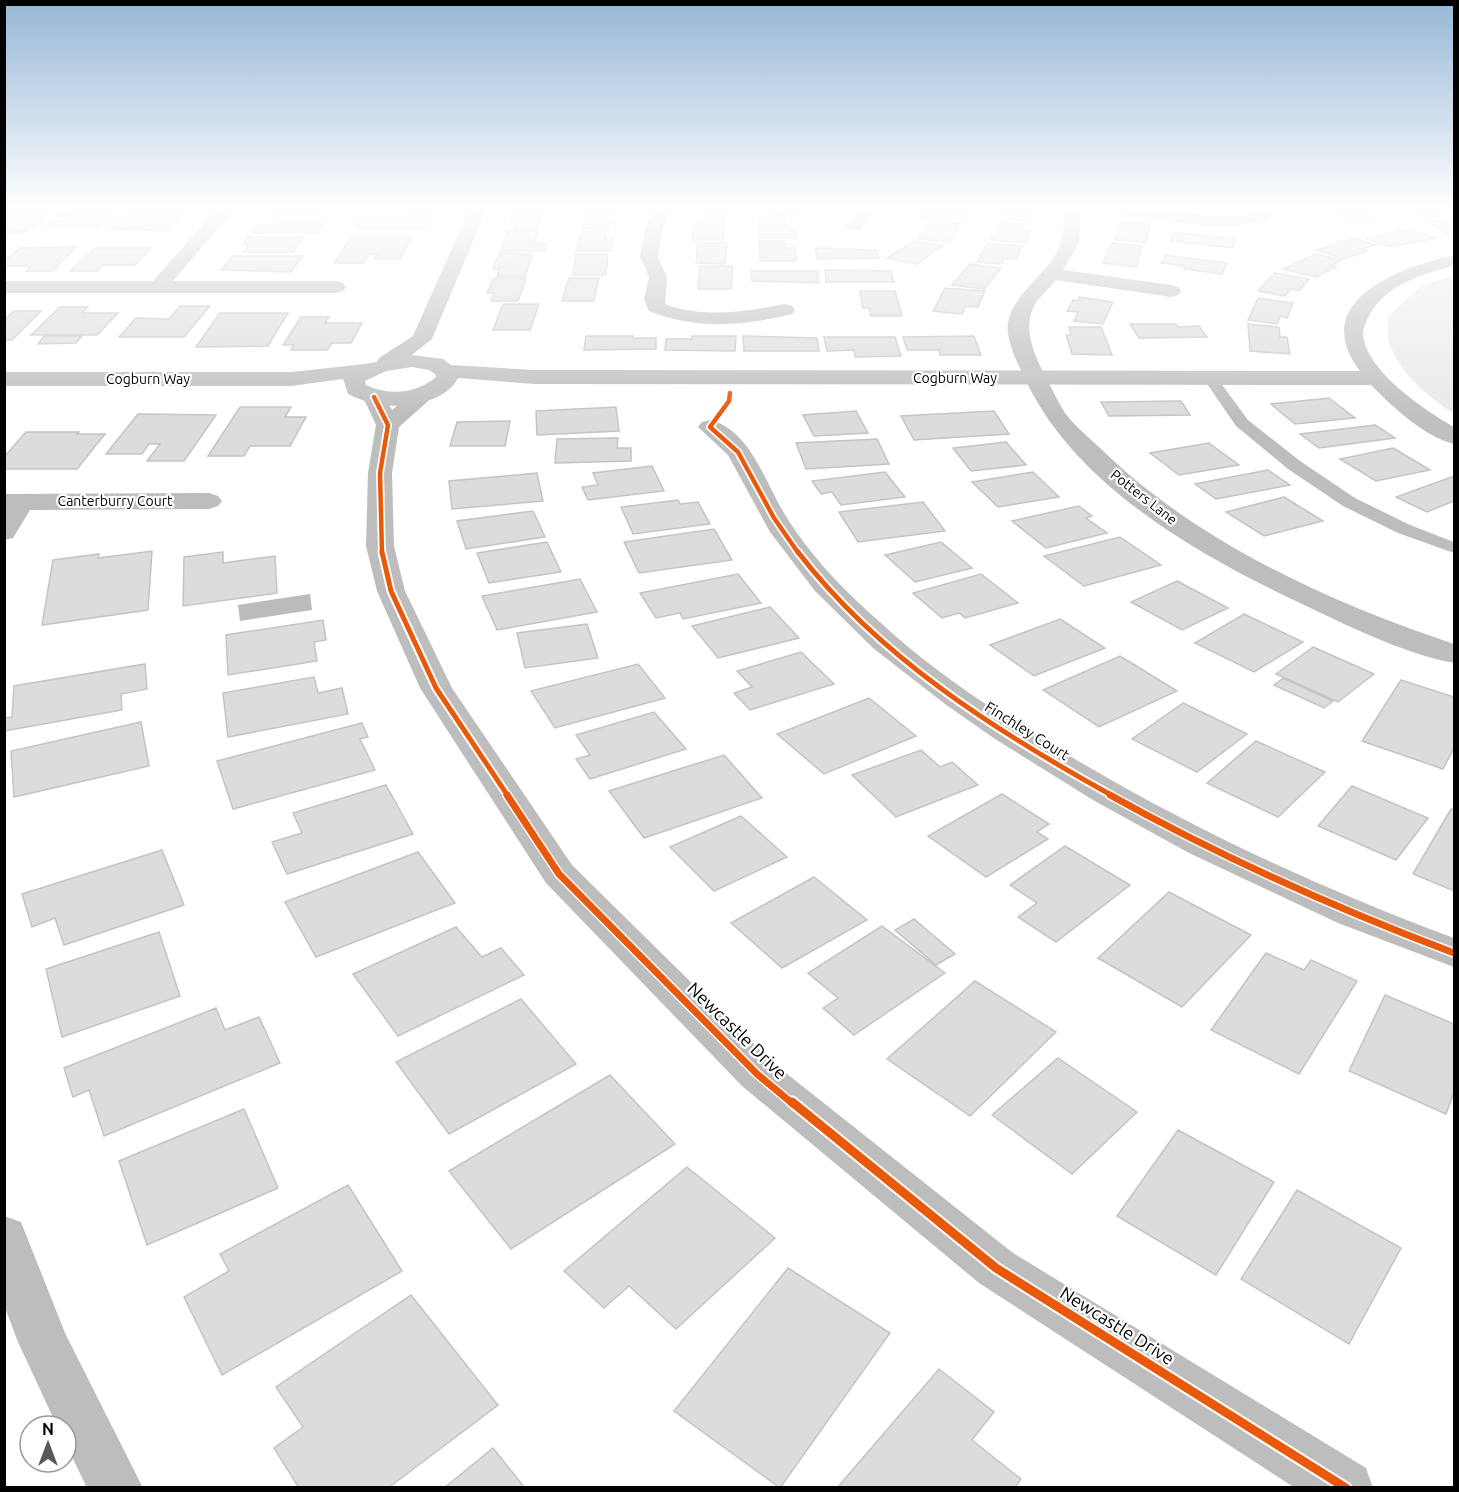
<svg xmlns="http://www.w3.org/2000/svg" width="1459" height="1492" font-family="Ubuntu,sans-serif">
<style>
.green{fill:#e9e9e9}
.water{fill:#bbb}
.building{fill:#dcdcdc;stroke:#c4c4c4;stroke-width:1.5}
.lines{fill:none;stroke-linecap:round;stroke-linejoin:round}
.lane{fill:#bdbdbd;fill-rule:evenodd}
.street{fill:#bdbdbd;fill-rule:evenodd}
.secondary{fill:#c0c0c0;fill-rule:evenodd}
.cycleway-far3-casing{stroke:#fff;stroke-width:8}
.cycleway-far2-casing{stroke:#fff;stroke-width:9}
.cycleway-far1-casing{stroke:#fff;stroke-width:10}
.cycleway-casing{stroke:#fff;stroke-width:13}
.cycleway-far3{stroke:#e8590c;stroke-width:4.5}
.cycleway-far2{stroke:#e8590c;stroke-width:5}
.cycleway-far1{stroke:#e8590c;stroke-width:7}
.cycleway{stroke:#e8590c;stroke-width:9}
.labels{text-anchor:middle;stroke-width:4.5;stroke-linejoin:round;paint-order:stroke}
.far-street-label{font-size:14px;fill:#000;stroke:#fff}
.street-label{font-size:15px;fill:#000;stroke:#fff}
.near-street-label{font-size:18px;fill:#000;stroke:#fff}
</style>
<rect width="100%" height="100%" fill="#fff"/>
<!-- green -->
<path class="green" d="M1454,275V414C1428,396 1402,376 1390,345C1387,337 1388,325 1388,316L1422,285Z"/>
<!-- water -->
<path class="water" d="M310,594L312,610L240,621L238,605Z"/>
<!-- building -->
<g class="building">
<path d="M4,210H52L26,232H5L10,228H4Z"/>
<path d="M64,210L91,211L117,210L97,227H44L53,220H67L72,216H57Z"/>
<path d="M272,210H320L316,215H268Z"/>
<path d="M586,210H617L616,223H610L609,229H583Z"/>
<path d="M703,210H732L730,219L700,218Z"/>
<path d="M774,210H804L796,217L770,214Z"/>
<path d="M917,210L964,212L967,219L919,218Z"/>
<path d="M1003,210H1032L1031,221L1001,219Z"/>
<path d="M1336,210H1365L1376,220H1346Z"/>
<path d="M1410,210H1439L1435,211L1444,217L1422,218Z"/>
<path d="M515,211H544L538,229H514L517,222H510Z"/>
<path d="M127,212H186L169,231L110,229Z"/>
<path d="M435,214L428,228H354L362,215Z"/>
<path d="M326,218L317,232L251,233L257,225H270L274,219Z"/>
<path d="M759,218H784L785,225H790L791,231H797V238H759Z"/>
<path d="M930,220L960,223L951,242L919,239Z"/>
<path d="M1449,220L1454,224V239L1427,221Z"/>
<path d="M695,221H725L723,240H692Z"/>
<path d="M1000,222L1024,224L1022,230L1031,231L1026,243L991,240Z"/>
<path d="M1120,222L1150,224L1146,243L1115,240Z"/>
<path d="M1410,229L1436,238L1389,247L1367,239Z"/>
<path d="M537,231L534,243H547L545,251H501L507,232Z"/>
<path d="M606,231L605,238H613L611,251H577L581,232Z"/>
<path d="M1174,232L1236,239L1233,248L1171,241Z"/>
<path d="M352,236H413L400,259H374L377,254H369L363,263H334Z"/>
<path d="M248,237H303L293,252H243L248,245H243Z"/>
<path d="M1354,238L1376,245L1362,249L1368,251L1344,259L1316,250Z"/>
<path d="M759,241H785V248H795L796,261H760Z"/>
<path d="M914,241L943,246L917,264L887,258Z"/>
<path d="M698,243H727L725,264L696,263Z"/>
<path d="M987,243L1022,246L1016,259L1005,258L1002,264L977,262Z"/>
<path d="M1111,243L1142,246L1136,267L1103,263Z"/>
<path d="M77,247L52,271H26L32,266H4V261L20,248Z"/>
<path d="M95,248H151L135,265H103L97,271H70Z"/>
<path d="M815,248L876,250L879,258L817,259Z"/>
<path d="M499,253L533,254L525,276H497L499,269H493Z"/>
<path d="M576,254H608L606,275H573Z"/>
<path d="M1316,254L1342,260L1331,266L1336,267L1315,277L1283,269Z"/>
<path d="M1166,255L1227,263L1222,274L1184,269L1185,266L1161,263Z"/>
<path d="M233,256H303L291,272L221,270Z"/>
<path d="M970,264L1001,268L984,289L952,285Z"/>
<path d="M700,266H733L731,289H698Z"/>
<path d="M825,270L891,271L894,282H826Z"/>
<path d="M751,271H817L819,283L752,281Z"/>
<path d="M1275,273L1309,279L1299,291L1291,289L1285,296L1258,291Z"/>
<path d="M494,278H526L518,301H491L494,293H487Z"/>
<path d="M569,278H599L594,301H562Z"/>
<path d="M945,288L985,291L978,307L966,306L962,314L933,311Z"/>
<path d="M860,291H895L902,316H871L869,308H863Z"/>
<path d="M1079,297L1113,302L1103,324L1074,321L1078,312L1067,311L1073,300L1078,301Z"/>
<path d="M1258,298L1293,303L1287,318L1280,316L1277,324L1248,320Z"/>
<path d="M503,304H539L530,330H493Z"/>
<path d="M180,306H210L184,337H119L136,318L169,319Z"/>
<path d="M60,307H88L82,313H118L97,335H31Z"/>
<path d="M14,311H41L12,340H4V320Z"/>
<path d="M220,313H288L268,346L196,347Z"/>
<path d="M301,317H329L325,323H362L351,343H332L327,350H291L294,345H283Z"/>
<path d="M1130,324H1176L1178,327L1199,326L1207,337L1139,338Z"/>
<path d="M1248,324L1279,327L1280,337H1287L1290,354L1250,351Z"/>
<path d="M1069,327H1101L1112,355L1072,354L1066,335H1071Z"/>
<path d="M44,336H82L76,343L38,344Z"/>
<path d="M586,336H633V338H656V349L584,350Z"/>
<path d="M692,336H736L735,351L665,350L666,339H692Z"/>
<path d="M743,336L817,338L819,351H744Z"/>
<path d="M974,336L981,355H940L939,350H907L903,337Z"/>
<path d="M824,337H895L901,356L855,357L854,350L827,351Z"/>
<path d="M1329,398L1355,418L1295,424L1271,404Z"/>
<path d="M1181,401L1190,415L1109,416L1101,402Z"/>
<path d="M240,407H291L285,417H306L290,446H250L244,456H208Z"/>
<path d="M616,407L619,431L537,435L536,411Z"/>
<path d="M856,411L868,433L814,436L803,415Z"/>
<path d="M994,411L1009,434L914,440L901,416Z"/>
<path d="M138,414L216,415L184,461H147L160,444H149L142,454H106Z"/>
<path d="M510,421L505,446H450L457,422Z"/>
<path d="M1375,425L1395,438L1319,448L1300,434Z"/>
<path d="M26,432H79L77,434H105L77,469H4V457Z"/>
<path d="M618,438L617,448H631V461L555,463L557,439Z"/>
<path d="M877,439L889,464L806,469L796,443Z"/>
<path d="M1006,442L1026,465L971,471L953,448Z"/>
<path d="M1209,443L1239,465L1179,475L1150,453Z"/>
<path d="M1393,448L1430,470L1376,481L1340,459Z"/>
<path d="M652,466L664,491L588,500L582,487L598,485L593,473Z"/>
<path d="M1268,470L1290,485L1216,499L1195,484Z"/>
<path d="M885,472L905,497L841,505L832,492L821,494L812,481Z"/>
<path d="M1033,472L1059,497L998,507L972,482Z"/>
<path d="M537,473L543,501L452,509L449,481Z"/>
<path d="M1454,476V501L1427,512L1396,497Z"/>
<path d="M1284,497L1323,521L1264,536L1226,512Z"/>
<path d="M678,500L680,504L698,502L710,524L633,534L621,507Z"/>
<path d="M923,502L945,531L858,542L839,512Z"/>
<path d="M1079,506L1092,516L1086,518L1107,533L1046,548L1012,521Z"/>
<path d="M533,511L545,537L466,549L457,521Z"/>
<path d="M714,529L732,560L639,573L624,542Z"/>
<path d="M1120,537L1161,565L1084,586L1044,556Z"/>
<path d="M547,542L561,572L489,583L477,553Z"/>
<path d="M941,542L972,568L915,582L885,555Z"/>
<path d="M152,551L148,610L42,625L53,560L99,554L98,558Z"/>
<path d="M223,552V563L275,556L277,593L183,606L184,557Z"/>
<path d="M738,574L761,603L683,619L680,613L656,618L640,593Z"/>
<path d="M981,574L1018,603L965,618L959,613L942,618L913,593Z"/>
<path d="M580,579L597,612L497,630L482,596Z"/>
<path d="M1177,581L1228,608L1182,630L1131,602Z"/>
<path d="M770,607L799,638L718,658L692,626Z"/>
<path d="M1244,614L1303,642L1254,672L1195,643Z"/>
<path d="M1060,619L1105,648L1034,676L990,645Z"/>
<path d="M323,620L326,640L314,642L317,661L228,675L226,635Z"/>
<path d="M587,624L598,658L525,668L517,633Z"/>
<path d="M1313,647L1374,674L1338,702L1276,674Z"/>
<path d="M801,652L834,684L750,710L734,693L752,687L737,671Z"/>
<path d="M1120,656L1177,691L1099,727L1043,690Z"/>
<path d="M145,664L147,689L121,694L122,710L4,731L5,718L12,717L14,686Z"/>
<path d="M638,664L665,698L555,728L531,691Z"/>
<path d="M314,677L318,693L342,688L348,714L228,737L223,693Z"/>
<path d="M1283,678L1333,701L1324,708L1274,685Z"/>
<path d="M1401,680L1454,697V748L1443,769L1362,741Z"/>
<path d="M869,698L916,736L824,774L777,734Z"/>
<path d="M1183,703L1247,734L1197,772L1132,739Z"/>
<path d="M654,712L686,749L590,779L576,759L590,755L576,735Z"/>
<path d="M141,722L149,766L14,797L11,751Z"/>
<path d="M362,723L368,737L360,739L375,770L233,809L217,761Z"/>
<path d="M1256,741L1325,772L1278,817L1207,783Z"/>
<path d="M921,750L940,767L952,762L978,785L896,817L852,775Z"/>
<path d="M724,755L762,798L644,838L609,791Z"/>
<path d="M386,785L413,834L287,874L272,842L302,833L293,813Z"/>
<path d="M1352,786L1428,818L1396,860L1318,826Z"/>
<path d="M1002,794L1049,824L1037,832L1048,839L986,877L928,836Z"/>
<path d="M1451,809L1454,810V891L1413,874Z"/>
<path d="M741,816L787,857L714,891L670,847Z"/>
<path d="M1065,846L1130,885L1056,942L1018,917L1037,903L1010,885Z"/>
<path d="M162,850L184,905L64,945L55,918L32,927L22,894Z"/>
<path d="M418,852L455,903L316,957L285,902Z"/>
<path d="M814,877L867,920L782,968L731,923Z"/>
<path d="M1169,892L1251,935L1182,1007L1098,958Z"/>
<path d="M914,919L955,954L936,965L895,930Z"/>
<path d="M882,926L945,973L854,1035L823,1008L838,998L808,973Z"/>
<path d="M456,927L482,957L501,948L524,975L398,1036L353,974Z"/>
<path d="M159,932L180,996L62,1037L46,969Z"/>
<path d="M1266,953L1304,970L1311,960L1357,981L1299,1074L1211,1030Z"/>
<path d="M975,981L1056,1032L970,1116L887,1059Z"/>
<path d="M1385,995L1454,1024V1092L1446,1114L1349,1071Z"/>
<path d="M521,999L576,1064L449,1134L396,1062Z"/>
<path d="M216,1008L225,1030L259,1017L280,1063L104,1136L89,1090L73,1097L64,1068Z"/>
<path d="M1058,1058L1137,1112L1072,1174L992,1115Z"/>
<path d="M610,1075L675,1144L511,1249L449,1171Z"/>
<path d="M244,1109L278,1188L147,1245L119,1161Z"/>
<path d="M1178,1130L1274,1182L1216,1275L1117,1216Z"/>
<path d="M687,1167L775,1238L676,1329L629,1286L604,1308L564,1271Z"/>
<path d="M348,1185L402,1271L222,1375L184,1297L229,1271L220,1254Z"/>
<path d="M1297,1190L1401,1248L1349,1344L1241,1279Z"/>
<path d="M788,1268L890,1333L780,1488L674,1411Z"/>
<path d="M411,1295L498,1405L388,1488H299L274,1448L303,1427L276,1387Z"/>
<path d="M939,1369L994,1412L972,1440L1021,1479L1015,1488H837Z"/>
<path d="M493,1448L525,1488H444Z"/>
</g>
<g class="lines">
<!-- lane -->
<path class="lane" d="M1210,374L1215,375L1248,420L1300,461L1355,498L1410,525L1454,542V553L1398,533L1343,506L1288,469L1236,426L1203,378Z"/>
<!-- street -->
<g class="street">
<path d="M216,210H234L173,281H336L343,283L346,287L343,291L336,293H4V281H153Z"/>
<path d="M469,210H486L432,339L395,368L387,369L379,368L376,363L379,358L413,336Z"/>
<path d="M655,210H672L663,227L658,257L667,277L665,304C704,319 745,311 785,304L792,306L795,310L792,314C745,326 695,330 649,311L644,299L649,277L640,257L645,227Z"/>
<path d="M859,210H877L860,230H848L845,226Z"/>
<path d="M1064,210H1081L1079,243L1063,270L1171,285L1178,287L1181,291L1178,295L1171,297L1056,280C1049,289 1037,299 1033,308C1023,331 1035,357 1046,377C1052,389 1058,402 1065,413C1075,426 1088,437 1100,448C1196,542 1329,602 1454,644V663C1411,655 1363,633 1323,614C1215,564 1083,495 1028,385C1020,368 1011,352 1008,334C1003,296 1052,275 1061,242C1064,232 1063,220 1064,210Z"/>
<path d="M1116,210H1170L1215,216H1240L1256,210H1273L1268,220C1219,232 1173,221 1124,215Z"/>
<path d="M425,387L433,389L436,394L399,427L392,473L394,546L405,591L452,688L572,865L772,1062L1013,1253L1366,1468L1373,1488H1295L979,1283L742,1086L546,883L420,688L377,591L366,546L368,473L376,425L363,397L366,392L374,390L382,392L392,410L417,389Z"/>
<path d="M710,420C748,429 764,478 781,508C790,524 801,539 813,554C836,583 864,608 892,633C949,683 1014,724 1080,762C1199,832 1324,890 1454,938V967L1338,923L1189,853L1093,800L995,739L945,704L873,648L815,591L770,532L728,455L698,427L702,422Z"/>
<path d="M209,493L218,496L222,501L218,506L209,509L30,510L13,538L4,540V494Z"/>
<path d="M4,1216L21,1222L65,1333L143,1488H87L66,1444V1426H57L18,1342L4,1305Z"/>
</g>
<!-- secondary -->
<path class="secondary" d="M1454,255V266C1421,274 1382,286 1367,320C1366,324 1363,329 1363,333C1364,370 1426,411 1454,427V444C1423,436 1393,407 1371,385L534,384L458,378C445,404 400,409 375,404C365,402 357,398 348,394L343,379L291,386H4V372H291L365,364L412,355L443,359L451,365L534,370L1360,371C1307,301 1400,267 1454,255ZM412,367L429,370L435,374L436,377C416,394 389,396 366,385L365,381L386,371Z"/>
<defs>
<g id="cycleway-far3">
<path d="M730,393L729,401L710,427L738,452L774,518L799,554"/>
<path d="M374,397L388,425L380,473L382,554"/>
</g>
<g id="cycleway-far2">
<path d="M382,552L391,591L436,688L508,796"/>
<path d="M798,552C878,657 999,733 1113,796"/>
</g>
<g id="cycleway-far1">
<path d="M507,795L559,874L757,1074L793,1104"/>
<path d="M1110,795C1221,857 1335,908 1454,953"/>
</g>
<path id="cycleway" d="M792,1102L996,1268L1346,1488"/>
</defs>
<!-- cycleway-far3 casing -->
<use href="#cycleway-far3" class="cycleway-far3-casing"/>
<!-- cycleway-far2 casing -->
<use href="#cycleway-far2" class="cycleway-far2-casing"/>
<!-- cycleway-far1 casing -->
<use href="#cycleway-far1" class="cycleway-far1-casing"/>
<!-- cycleway casing -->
<use href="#cycleway" class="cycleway-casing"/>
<!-- cycleway-far3 -->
<use href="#cycleway-far3" class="cycleway-far3"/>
<!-- cycleway-far2 -->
<use href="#cycleway-far2" class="cycleway-far2"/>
<!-- cycleway-far1 -->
<use href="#cycleway-far1" class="cycleway-far1"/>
<!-- cycleway -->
<use href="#cycleway" class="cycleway"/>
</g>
<!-- sky -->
<linearGradient id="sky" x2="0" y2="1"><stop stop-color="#96b7d6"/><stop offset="0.5" stop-color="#fff"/><stop offset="1" stop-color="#fff" stop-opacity="0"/></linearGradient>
<rect width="1459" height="419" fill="url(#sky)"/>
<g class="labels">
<!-- far-street labels -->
<g class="far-street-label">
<text x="955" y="383">Cogburn Way</text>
<text x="148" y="384">Cogburn Way</text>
<text transform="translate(1144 497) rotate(38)" y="5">Potters Lane</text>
<text x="115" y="506">Canterburry Court</text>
</g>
<!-- street labels -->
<g class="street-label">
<text transform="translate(1027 731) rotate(32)" y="5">Finchley Court</text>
</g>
<!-- near-street labels -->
<g class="near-street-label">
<text transform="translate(737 1031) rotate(44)" y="6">Newcastle Drive</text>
<text transform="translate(1117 1326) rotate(32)" y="6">Newcastle Drive</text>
</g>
</g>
<!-- border -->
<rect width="1459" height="1492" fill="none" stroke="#000000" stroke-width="12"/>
<!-- north arrow -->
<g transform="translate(48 1444)"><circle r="28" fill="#ffffff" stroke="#999999" stroke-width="1.5"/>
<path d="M0-4.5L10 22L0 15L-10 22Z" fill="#595959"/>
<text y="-9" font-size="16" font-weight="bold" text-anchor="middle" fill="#000000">N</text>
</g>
</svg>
